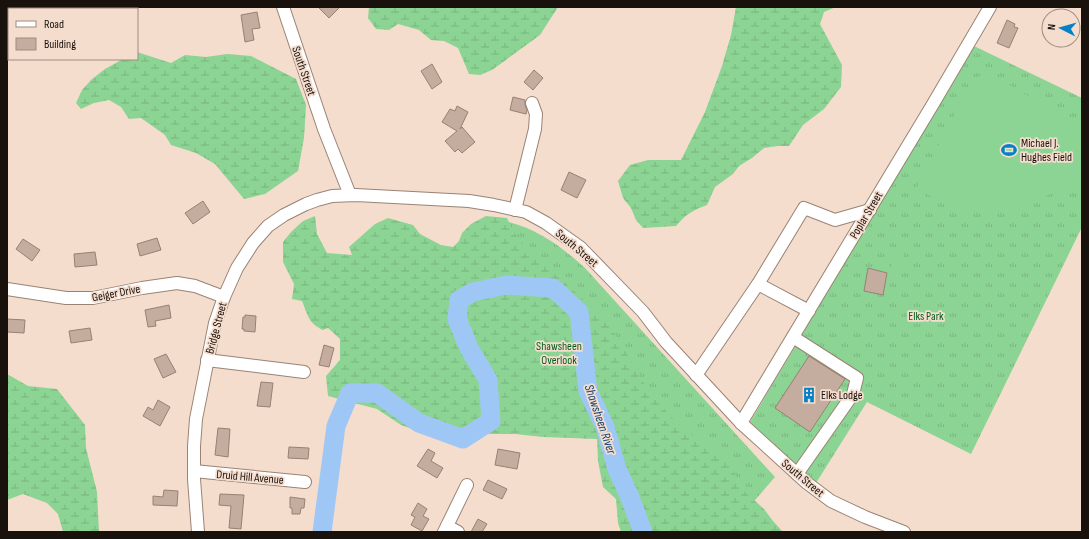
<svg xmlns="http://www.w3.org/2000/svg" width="1089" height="539" font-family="'Sofia Sans Condensed',sans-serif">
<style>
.grass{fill:url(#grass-tufts)}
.wetland{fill:url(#wetland-marsh)}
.pitch{fill:#8cd493}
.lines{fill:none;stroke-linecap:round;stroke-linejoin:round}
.river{stroke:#9fc7f5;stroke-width:19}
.building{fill:#c4ad9f;stroke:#978173}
.minor-casing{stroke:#998375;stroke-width:14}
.minor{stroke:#fff;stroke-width:12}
.labels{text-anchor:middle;stroke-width:3.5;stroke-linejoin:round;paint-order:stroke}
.street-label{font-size:12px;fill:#19110c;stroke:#f5ddce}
.poi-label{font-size:12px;fill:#19110c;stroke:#f5ddce;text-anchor:start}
.park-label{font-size:12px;fill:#005e1c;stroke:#f5ddce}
.water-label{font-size:13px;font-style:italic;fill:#134372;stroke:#f5ddce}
</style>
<defs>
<pattern id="grass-tufts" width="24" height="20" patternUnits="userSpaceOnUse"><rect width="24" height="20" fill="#8cd493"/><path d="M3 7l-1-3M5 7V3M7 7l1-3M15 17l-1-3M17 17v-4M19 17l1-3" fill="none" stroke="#78b57e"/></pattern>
<pattern id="wetland-marsh" width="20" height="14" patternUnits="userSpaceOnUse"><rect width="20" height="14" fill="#8cd493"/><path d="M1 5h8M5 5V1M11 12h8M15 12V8" fill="none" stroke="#78b57e"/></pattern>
</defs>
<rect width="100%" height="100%" fill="#f5ddce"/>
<!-- grass -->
<g class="grass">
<path d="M974,46L1082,98V227L971,454L867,402L816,483L750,422L795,347L789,343Z"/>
<path d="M509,222C539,230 562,247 585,268L775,477L737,521L595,430L506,285Z"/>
</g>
<!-- wetland -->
<g class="wetland">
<path d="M369,7H558L540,35L492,70L480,75L469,74L458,48L444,41L431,40L419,30L398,24L389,30L376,29L368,18Z"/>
<path d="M736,7H836L824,12L820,24L842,65L841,87L824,109L803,125L789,146H778L764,148L752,158L739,166L733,174L715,187L707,205C693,210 685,215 676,226L643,228L636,220L631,208L623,198L618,181L630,165L648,160H681L705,112L722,66L731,35Z"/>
<path d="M137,52L171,63L185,55L206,57L227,54L251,56L296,79L306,105L304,138L298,171L265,194L244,199L215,164L196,153L171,145L165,135L141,118L129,119L121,107L109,100L94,103L81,109L76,103L82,90L92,79L105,69L123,59H137Z"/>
<path d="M315,216L317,234L327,253L352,255L349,247L375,224L388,218L413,225L420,234L441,245L453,247L459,241L462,233L471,224L486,216L507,218L513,231L524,245L587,303L604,315L644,383L669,415L687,431L732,466L738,480L745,492L764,509L773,521L783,532H621L618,523L616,499L603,487L598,461L597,439L543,437L515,434H486L447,442L401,425L377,409L328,396L326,376L340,360V339L328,328L323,330C308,323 308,315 302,301L292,299L294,284L283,262V242L291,232L303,221Z"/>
<path d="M7,374L28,386L57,389L85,425L86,448L97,492L99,532H63L58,514L47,503L23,494L7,500Z"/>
</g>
<!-- pitch -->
<g class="pitch">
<path d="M990,73L1082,129V171L1069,185L1016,210H960L916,189L973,78Z"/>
<path d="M896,247L906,248L899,272L890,270Z"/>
</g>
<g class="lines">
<!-- river -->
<path class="river" d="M322,532L336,426L350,393H377L419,423L463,439L491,421L488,380L469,348L457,319L459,300L473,292L506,285L553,288L579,312L588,391L605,427L617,469L629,495L643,532"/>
</g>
<!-- building -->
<g class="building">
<path d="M318,7H340L329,18Z"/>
<path d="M257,12L260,28L252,29L254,40L245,42L241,15Z"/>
<path d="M1007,20L1015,24L1014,27L1018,28L1009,48L997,43Z"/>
<path d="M432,64L442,82L432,89L421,71Z"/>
<path d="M534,70L543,78L533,90L524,82Z"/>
<path d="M513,97L525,100V105L527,110L526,114L510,110Z"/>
<path d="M457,106L468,112L460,129L462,127L475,142L462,153L458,149L455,152L445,141L457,131L442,122L450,109L455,111Z"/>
<path d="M569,172L586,180L577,198L561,190Z"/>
<path d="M203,201L210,212L193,224L185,213Z"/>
<path d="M157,238L161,250L140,256L137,244Z"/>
<path d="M23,239L40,250L32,261L16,249Z"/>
<path d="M95,252L97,265L75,267L74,254Z"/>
<path d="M868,268L887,273L883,295L864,291Z"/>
<path d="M169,305L171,318L155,321L156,326L148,327L145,310Z"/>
<path d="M245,315L256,316L255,332L244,331V329H242L243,317H245Z"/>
<path d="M7,319L25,320L24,333L7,332Z"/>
<path d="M90,328L92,340L71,343L69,331Z"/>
<path d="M324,345L334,348L329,367L319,365Z"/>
<path d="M166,354L176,372L163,378L154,359Z"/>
<path d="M809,356L845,379L810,432L775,408Z"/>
<path d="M261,382L273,383L270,407L257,406Z"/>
<path d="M158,400L170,407L160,426L143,416L148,407L153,410Z"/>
<path d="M218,428L230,429L228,457L215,455Z"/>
<path d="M289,447L309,448L308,459L288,458Z"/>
<path d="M428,449L435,453L431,461L443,468L437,478L417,466Z"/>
<path d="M498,449L520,453L517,469L495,465Z"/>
<path d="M488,480L507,489L502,499L483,490Z"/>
<path d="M164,490L178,491L177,506L153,505V496L163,497Z"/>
<path d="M220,494L244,495L241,529L229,528L231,506L219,505Z"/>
<path d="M290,497L305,499L304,508H301L300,514H292V508H290Z"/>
<path d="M418,503L427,509L423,516L429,519L422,531L411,525L415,517L411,515Z"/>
<path d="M478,519L487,524L482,532H471Z"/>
</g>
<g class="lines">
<defs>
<g id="minor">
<path d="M283,7L324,129L350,195"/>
<path d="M515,210L535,129L536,114L532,103"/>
<path d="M758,284L804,208L835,220L870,210"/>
<path d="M7,289L66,298H93L142,288L177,283L195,286L224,297"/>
<path d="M793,337L857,378L853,394L797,474"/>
<path d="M207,360L304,372"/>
<path d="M696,375L758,284L809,311"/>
<path d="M741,423L933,104L990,7"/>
<path d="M194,471L305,482"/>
<path d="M447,526L458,532"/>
<path d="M198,532L194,479V446L196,419L215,323L224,297L237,268L253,243L268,226L284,215L306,204L317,200L332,196L356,195L469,201L494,205L526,212L546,223L581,248L643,312L666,342L741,423L807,483L831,501L865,517L904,532"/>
<path d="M444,532L467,485"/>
</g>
</defs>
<!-- minor casing -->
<use href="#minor" class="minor-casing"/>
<!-- minor -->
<use href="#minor" class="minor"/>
</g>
<!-- icons -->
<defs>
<symbol id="stadium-bare" viewBox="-9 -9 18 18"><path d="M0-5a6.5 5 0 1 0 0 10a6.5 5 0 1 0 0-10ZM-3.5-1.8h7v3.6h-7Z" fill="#0581c9" stroke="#f5ddce" stroke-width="2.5" paint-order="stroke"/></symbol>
<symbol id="building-bare" viewBox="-9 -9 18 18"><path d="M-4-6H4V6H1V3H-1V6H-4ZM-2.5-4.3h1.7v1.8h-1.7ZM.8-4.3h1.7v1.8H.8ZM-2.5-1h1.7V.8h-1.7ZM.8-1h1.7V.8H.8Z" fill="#0581c9" stroke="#f5ddce" stroke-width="2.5" paint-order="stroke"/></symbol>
</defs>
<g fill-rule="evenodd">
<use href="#stadium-bare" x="998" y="139" width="22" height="22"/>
<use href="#building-bare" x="798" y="384" width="22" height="22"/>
</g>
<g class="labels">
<!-- street labels -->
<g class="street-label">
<text transform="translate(304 71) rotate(71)" y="4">South Street</text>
<text transform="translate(866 215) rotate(-59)" y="4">Poplar Street</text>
<text transform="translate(577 248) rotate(40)" y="4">South Street</text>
<text transform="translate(116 293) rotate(-11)" y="4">Geiger Drive</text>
<text transform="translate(216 328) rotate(-75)" y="4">Bridge Street</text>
<text transform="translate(250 477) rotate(5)" y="4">Druid Hill Avenue</text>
<text transform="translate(803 478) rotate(40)" y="4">South Street</text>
</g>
<!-- poi labels -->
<g class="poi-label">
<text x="1021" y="147">Michael J.<tspan x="1021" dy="14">Hughes Field</tspan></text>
<text x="821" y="399">Elks Lodge</text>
</g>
<!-- park labels -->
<g class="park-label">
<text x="926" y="320">Elks Park</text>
<text x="559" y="350">Shawsheen<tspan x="559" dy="14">Overlook</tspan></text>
</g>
<!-- water labels -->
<g class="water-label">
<text transform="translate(601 419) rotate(71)" y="5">Shawsheen River</text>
</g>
</g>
<!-- border -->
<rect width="1089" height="539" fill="none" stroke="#19110c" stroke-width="16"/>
<!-- legend -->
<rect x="8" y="8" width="130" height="52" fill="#f5ddce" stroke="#9d8b80"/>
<rect x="16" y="21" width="20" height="6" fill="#ffffff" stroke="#9d8b80"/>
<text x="44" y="28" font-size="12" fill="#19110c">Road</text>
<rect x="16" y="38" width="20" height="12" fill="#c4ad9f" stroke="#9d8b80"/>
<text x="44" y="48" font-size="12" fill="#19110c">Building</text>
<!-- north arrow -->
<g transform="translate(1061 28) rotate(276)"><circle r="19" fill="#f5ddce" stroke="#9d8b80"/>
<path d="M0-3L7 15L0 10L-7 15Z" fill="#0581c9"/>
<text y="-6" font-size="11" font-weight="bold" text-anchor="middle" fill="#19110c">N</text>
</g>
</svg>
